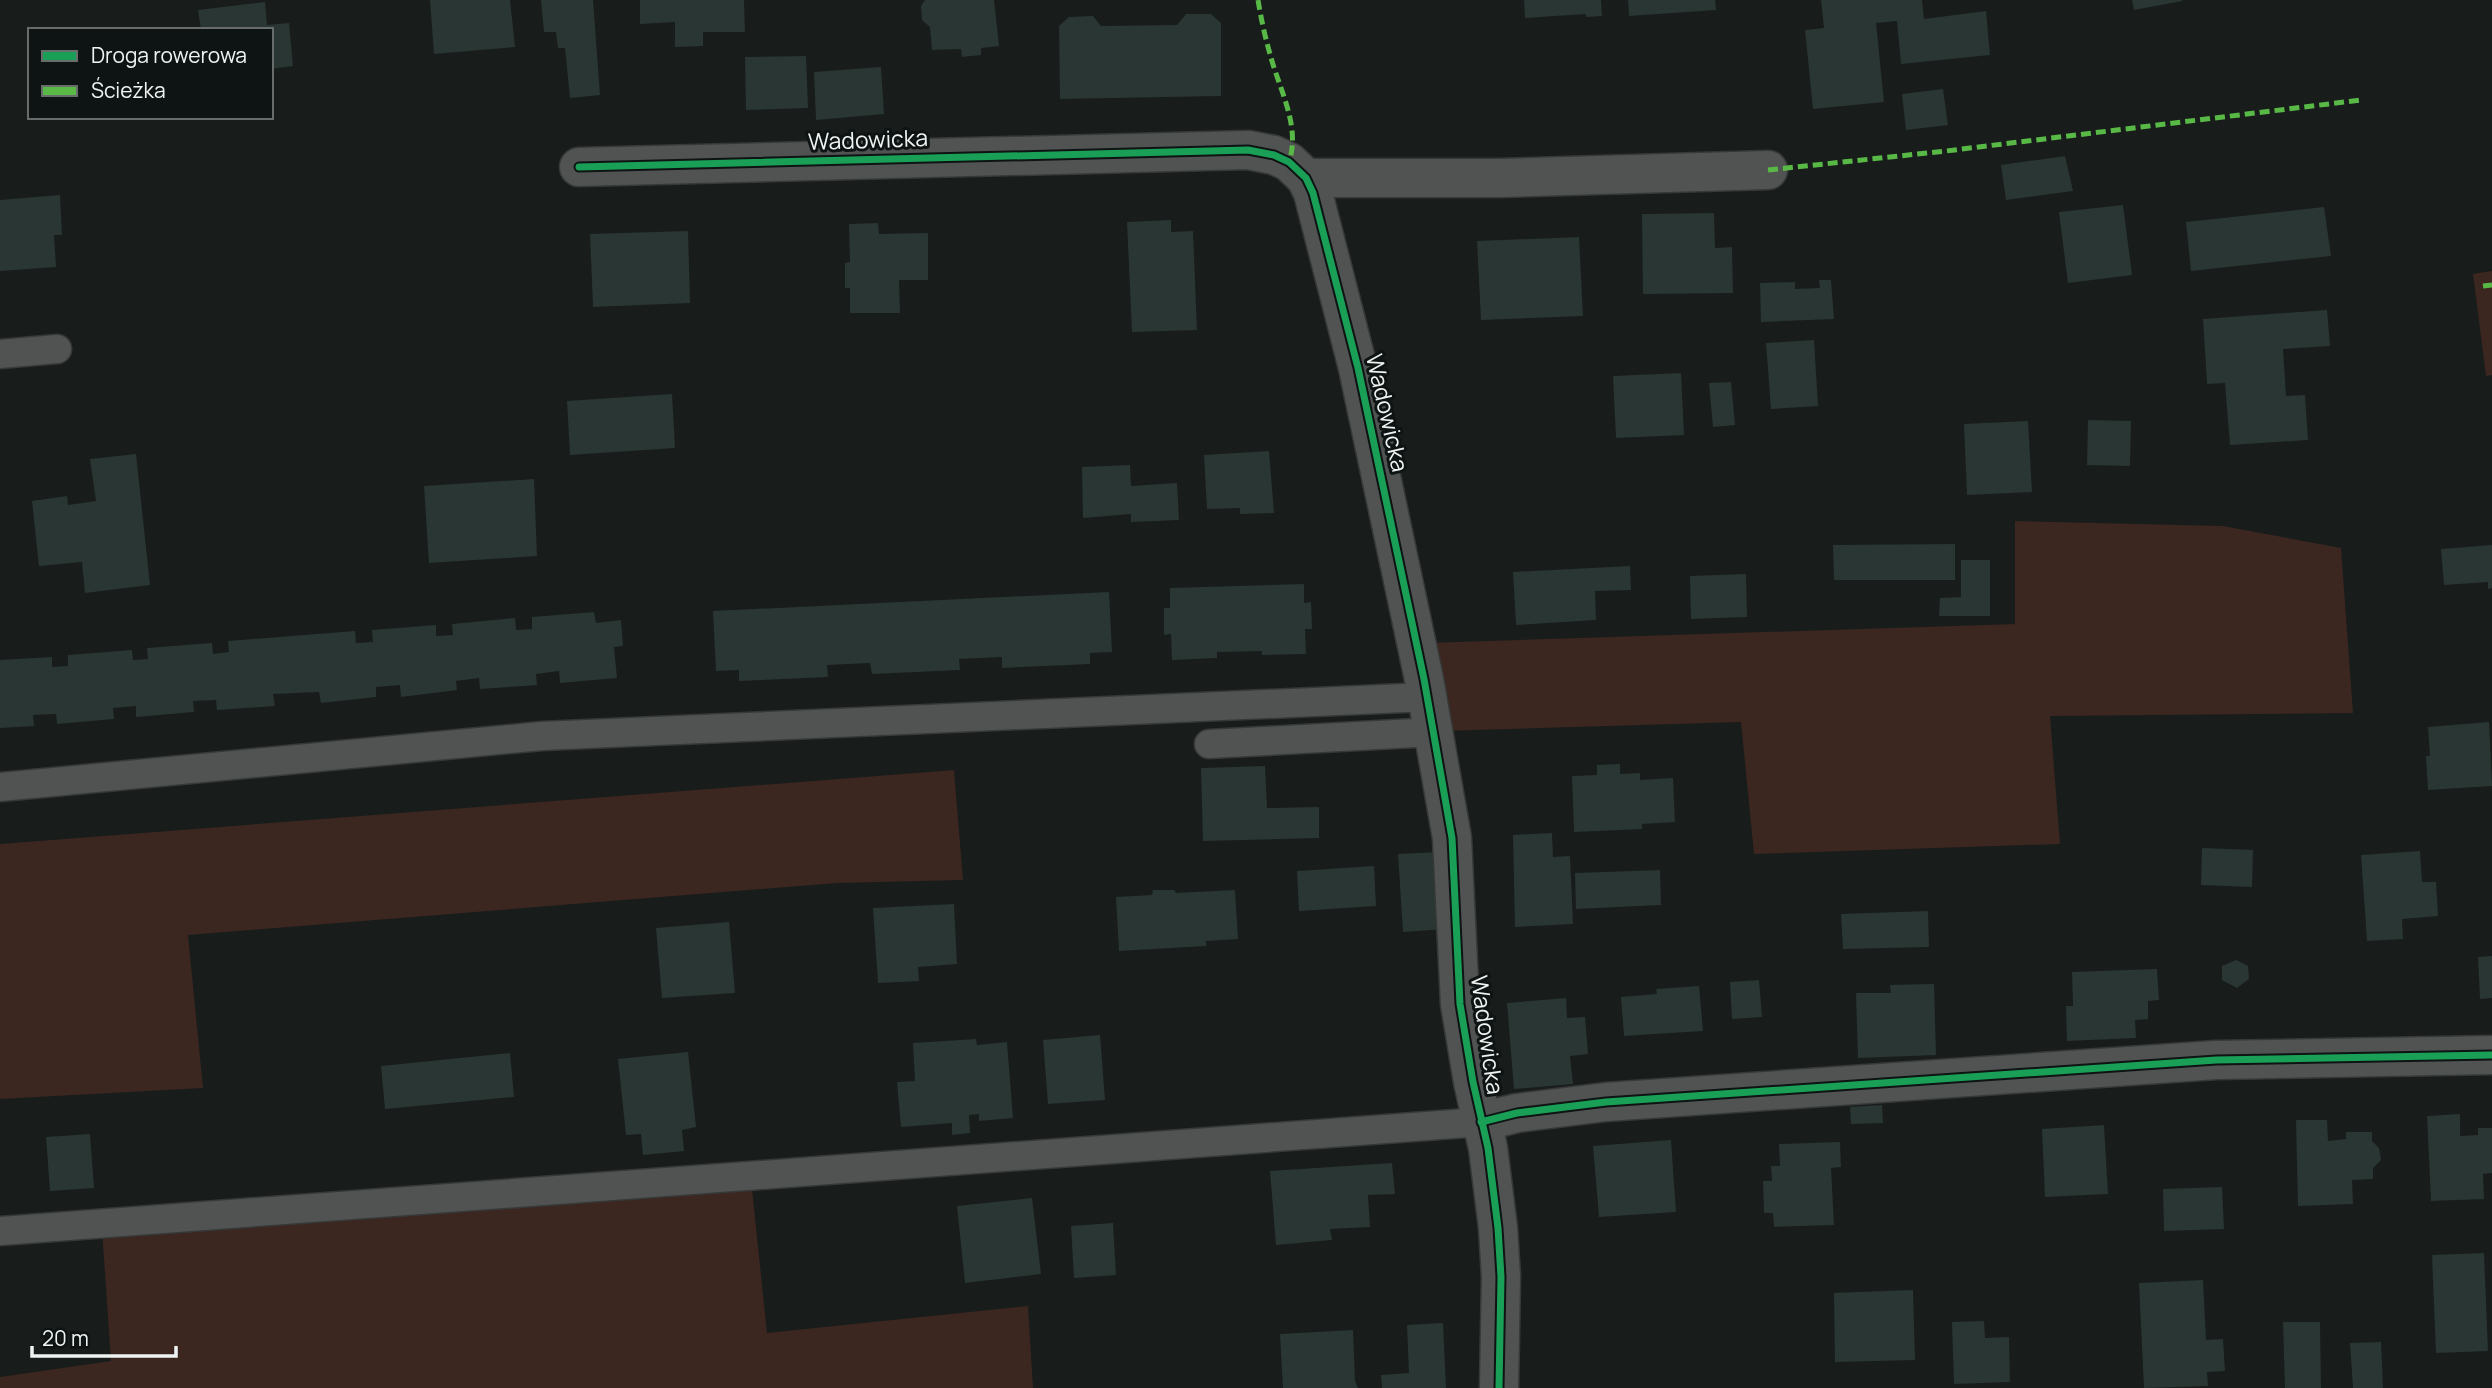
<svg xmlns="http://www.w3.org/2000/svg" width="2492" height="1388" font-family="Manrope,sans-serif">
<style>
.green{fill:#3b2620}
.building{fill:#293634}
.lines{fill:none;stroke-linecap:round;stroke-linejoin:round}
.lane-casing{stroke:#363938;stroke-width:31}
.street-casing{stroke:#363938;stroke-width:41}
.lane{stroke:#515353;stroke-width:28}
.street{stroke:#515353;stroke-width:38}
.quiet{stroke:#58b947;stroke-width:5;stroke-dasharray:10 5;stroke-linecap:butt}
.cycleway-casing{stroke:#0e1413;stroke-width:11}
.cycleway{stroke:#1a9f57;stroke-width:7}
.labels{text-anchor:middle;stroke-width:6;stroke-linejoin:round;paint-order:stroke}
.street-label{font-size:23px;fill:#eff3f2;stroke:#0e1413}
</style>
<rect width="100%" height="100%" fill="#181c1b"/>
<!-- green -->
<g class="green">
<path d="M2492,271V375L2486,376L2473,274Z"/>
<path d="M2015,521L2223,526L2341,548L2353,713L2050,716L2060,844L1754,854L1741,722L1441,731L1427,643L2015,624Z"/>
<path d="M954,770L963,880L837,883L188,935L203,1088L0,1099V844Z"/>
<path d="M752,1189L767,1333L1028,1306L1033,1388H0V1377L111,1361L102,1229Z"/>
</g>
<!-- building -->
<g class="building">
<path d="M430,0H510L515,47L434,54Z"/>
<path d="M541,0H593L600,95L570,98L565,48H558L556,32H544Z"/>
<path d="M640,0H744L745,32H703V46L675,47V22L640,24Z"/>
<path d="M925,0H994L999,46L981,48V55L962,57L961,49L932,50L930,27L922,20L921,6Z"/>
<path d="M1524,0H1601L1602,16L1586,17V14L1525,18Z"/>
<path d="M1628,0H1715L1716,10L1629,16Z"/>
<path d="M1821,0H1922L1924,19L1986,11L1990,55L1901,64L1897,21L1876,23L1884,102L1813,109L1805,30L1824,28Z"/>
<path d="M2132,0H2182V1L2134,10Z"/>
<path d="M265,2L267,25L289,23L293,66L271,69V30H201L198,10Z"/>
<path d="M1186,14H1211L1221,23V96L1060,99L1059,26L1069,17L1093,16L1101,26L1177,25Z"/>
<path d="M806,56L808,108L746,110L745,57Z"/>
<path d="M881,67L884,114L816,120L814,72Z"/>
<path d="M1943,89L1948,125L1906,130L1902,94Z"/>
<path d="M2065,156L2073,191L2006,200L2001,165Z"/>
<path d="M60,195L62,235H54L56,267L0,271V200Z"/>
<path d="M2123,205L2132,275L2068,283L2059,212Z"/>
<path d="M2324,207L2331,256L2191,271L2186,222Z"/>
<path d="M1714,213L1715,248L1732,247L1733,293L1643,294L1642,214Z"/>
<path d="M1171,220V232L1193,231L1197,330L1132,332L1127,222Z"/>
<path d="M878,223L879,234L928,233V280H899L900,313H850V288H845V263L850,262L849,224Z"/>
<path d="M688,231L690,303L593,307L590,234Z"/>
<path d="M1579,237L1583,316L1481,320L1477,241Z"/>
<path d="M1819,280H1831L1834,319L1761,322L1760,283L1795,282V289L1820,288Z"/>
<path d="M2327,310L2330,346L2283,349L2286,396L2305,395L2308,440L2230,445L2225,383L2207,384L2203,319Z"/>
<path d="M1814,340L1818,406L1771,409L1766,343Z"/>
<path d="M1681,373L1684,435L1616,438L1613,376Z"/>
<path d="M1731,382L1735,425L1713,427L1709,383Z"/>
<path d="M672,394L675,448L570,455L567,401Z"/>
<path d="M2088,420L2131,421L2130,466L2087,465Z"/>
<path d="M2028,421L2032,492L1967,495L1964,424Z"/>
<path d="M1269,451L1274,513L1240,514V508L1207,509L1204,455Z"/>
<path d="M136,454L150,585L85,593L82,562L39,566L32,501L67,496L68,505L96,501L90,459Z"/>
<path d="M1130,465L1131,486L1177,483L1179,520L1131,522V514L1083,518L1082,467Z"/>
<path d="M534,479L537,556L429,563L424,486Z"/>
<path d="M1955,544V580H1834L1833,545Z"/>
<path d="M2492,545V588L2488,589V582L2444,585L2441,549Z"/>
<path d="M1961,560H1990V616H1939L1940,598L1961,597Z"/>
<path d="M1630,566L1631,590L1595,591L1596,620L1516,625L1513,572Z"/>
<path d="M1746,574L1747,617L1691,619L1690,576Z"/>
<path d="M1304,584V603L1311,602L1312,629H1305L1306,654L1262,655V651L1217,652V658L1172,660L1171,634L1164,635V608H1170V588Z"/>
<path d="M1109,592L1112,652L1090,653V664L1002,668V657L959,659L960,670L872,674L870,663L848,664L827,665L828,677L739,681V670L716,671L713,611Z"/>
<path d="M594,612L596,623L621,620L623,646L614,647L617,678L560,683L559,671L536,674L537,685L480,689L479,678L456,681L457,690L401,697L400,685L376,687V697L321,703L319,692L273,694L275,706L217,710L216,700L193,701L194,712L136,717V706L113,708L114,719L57,724L56,714L33,715L34,726L0,728V660L52,657V667L68,666V655L132,650L133,660L148,659L147,648L212,643L213,654L229,652L228,641L355,631L356,643L373,642L372,630L436,625V636L453,635L452,624L515,618L516,630L532,629V617Z"/>
<path d="M2489,722L2492,786L2428,790L2426,756H2430L2428,727Z"/>
<path d="M1620,764V774L1640,773V780L1673,778L1675,822L1642,824V829L1574,832L1572,776L1597,775V765Z"/>
<path d="M1265,766L1267,808L1319,807V838L1203,841L1201,768Z"/>
<path d="M1552,833L1553,857L1570,856L1573,924L1515,927L1513,835Z"/>
<path d="M2202,848L2253,850L2252,887L2201,885Z"/>
<path d="M2420,851L2422,882H2436L2438,916L2402,919L2403,939L2367,941L2361,855Z"/>
<path d="M1441,852L1445,929L1403,932L1398,854Z"/>
<path d="M1374,866L1376,906L1299,911L1297,871Z"/>
<path d="M1660,870L1661,905L1576,909L1575,873Z"/>
<path d="M1153,890H1174L1176,893L1235,890L1238,939L1206,941V946L1119,951L1116,897L1152,895Z"/>
<path d="M954,904L957,964L918,967L919,981L878,983L873,908Z"/>
<path d="M1928,911L1929,947L1843,949L1841,914Z"/>
<path d="M729,922L735,993L662,998L656,928Z"/>
<path d="M2492,956V998L2480,999L2478,957Z"/>
<path d="M2236,960L2248,966L2249,979L2237,988L2222,980V966Z"/>
<path d="M2157,969L2159,1000L2148,1001V1019L2135,1020L2136,1038L2067,1041L2066,1006H2073L2072,972Z"/>
<path d="M1759,980L1762,1017L1732,1019L1730,982Z"/>
<path d="M1934,984L1936,1055L1858,1058L1856,993H1891L1890,985Z"/>
<path d="M1699,986L1703,1031L1624,1036L1621,997L1657,994L1656,989Z"/>
<path d="M1566,998L1567,1018L1585,1017L1588,1054L1570,1056L1573,1084L1514,1089L1507,1003Z"/>
<path d="M1100,1035L1105,1100L1048,1104L1043,1040Z"/>
<path d="M976,1039L977,1045L1007,1042L1013,1118L979,1121V1114L969,1115L970,1133L952,1135V1123L901,1127L897,1082L915,1081L913,1043Z"/>
<path d="M688,1052L696,1127L682,1130L684,1151L643,1155L641,1134L626,1135L618,1059Z"/>
<path d="M510,1053L514,1097L385,1109L381,1066Z"/>
<path d="M1882,1105L1883,1123L1851,1124L1850,1107Z"/>
<path d="M2460,1114V1136L2478,1135V1128H2492V1173L2483,1174L2484,1199L2431,1201L2427,1116Z"/>
<path d="M2296,1120H2327L2328,1141L2346,1139V1132H2372V1141L2379,1148L2381,1160L2373,1168V1179L2352,1180L2353,1204L2298,1206Z"/>
<path d="M2104,1125L2108,1194L2045,1197L2042,1129Z"/>
<path d="M90,1134L94,1188L50,1191L46,1137Z"/>
<path d="M1671,1140L1676,1212L1599,1217L1593,1146Z"/>
<path d="M1840,1142L1841,1167L1831,1168L1834,1225L1774,1227L1773,1213H1764L1763,1181H1772L1771,1166H1780L1779,1144Z"/>
<path d="M1392,1163L1395,1194L1368,1195L1370,1227L1330,1229L1332,1240L1276,1245L1270,1171Z"/>
<path d="M2222,1187L2224,1229L2164,1231L2163,1189Z"/>
<path d="M1032,1198L1041,1274L965,1283L957,1206Z"/>
<path d="M1113,1223L1116,1275L1074,1278L1071,1226Z"/>
<path d="M2484,1253L2488,1351L2436,1353L2432,1255Z"/>
<path d="M2203,1280L2206,1340L2223,1339L2225,1371L2207,1372L2208,1386L2144,1388L2139,1283Z"/>
<path d="M1913,1290L1915,1360L1835,1362L1834,1293Z"/>
<path d="M1984,1321L1985,1338L2009,1337L2010,1382L1954,1384L1952,1322Z"/>
<path d="M2283,1322H2320L2321,1388H2285Z"/>
<path d="M1443,1323L1446,1388H1382L1381,1375L1409,1373L1407,1325Z"/>
<path d="M1353,1330L1355,1381L1358,1388H1283L1280,1334Z"/>
<path d="M2381,1342L2383,1388H2353L2350,1343Z"/>
</g>
<g class="lines">
<defs>
<g id="lane">
<path d="M0,354L57,349"/>
<path d="M1209,744L1434,732"/>
<path d="M0,787L542,736L1427,697"/>
<path d="M0,1231L1481,1122"/>
</g>
<g id="street">
<path d="M579,167L1248,150L1274,155L1289,162L1306,178L1313,193L1358,368L1424,679L1452,838L1460,1004L1473,1082L1488,1148L1498,1228L1501,1277L1499,1388"/>
<path d="M1306,178H1499L1768,170"/>
<path d="M1481,1122L1517,1113L1606,1102L2216,1060L2492,1055"/>
</g>
</defs>
<!-- lane casing -->
<use href="#lane" class="lane-casing"/>
<!-- street casing -->
<use href="#street" class="street-casing"/>
<!-- lane -->
<use href="#lane" class="lane"/>
<!-- street -->
<use href="#street" class="street"/>
<!-- quiet -->
<g class="quiet">
<path d="M1258,0C1261,18 1265,37 1270,54C1279,89 1301,126 1289,162"/>
<path d="M1768,170L1946,151L2361,100"/>
<path d="M2483,286L2492,285"/>
</g>
<defs>
<g id="cycleway">
<path d="M579,167L1248,150L1274,155L1289,162L1306,178L1313,193L1358,368L1424,679L1452,838L1460,1004L1473,1082L1488,1148L1498,1228L1501,1277L1499,1388"/>
<path d="M1481,1122L1517,1113L1606,1102L2216,1060L2492,1055"/>
</g>
</defs>
<!-- cycleway casing -->
<use href="#cycleway" class="cycleway-casing"/>
<!-- cycleway -->
<use href="#cycleway" class="cycleway"/>
</g>
<g class="labels">
<!-- street labels -->
<g class="street-label">
<text transform="translate(868 140) rotate(-2)" y="8">Wadowicka</text>
<text transform="translate(1387 413) rotate(77)" y="8">Wadowicka</text>
<text transform="translate(1487 1035) rotate(82)" y="8">Wadowicka</text>
</g>
</g>
<!-- legend -->
<rect x="28" y="28" width="245" height="91" fill="#0e1413" stroke="#686d6c" stroke-width="2"/>
<rect x="42" y="51" width="35" height="10" fill="#1a9f57" stroke="#686d6c" stroke-width="2"/>
<text x="91" y="63" font-size="21" fill="#eff3f2">Droga rowerowa</text>
<rect x="42" y="86" width="35" height="10" fill="#58b947" stroke="#686d6c" stroke-width="2"/>
<text x="91" y="98" font-size="21" fill="#eff3f2">Ścieżka</text>
<!-- scale -->
<path d="M32 1346v10h144v-10" fill="none" stroke="#eff3f2" stroke-width="3.5"/>
<text x="42" y="1346" font-size="21" fill="#eff3f2" stroke="#0e1413" stroke-width="5" paint-order="stroke">20 m</text>
</svg>
